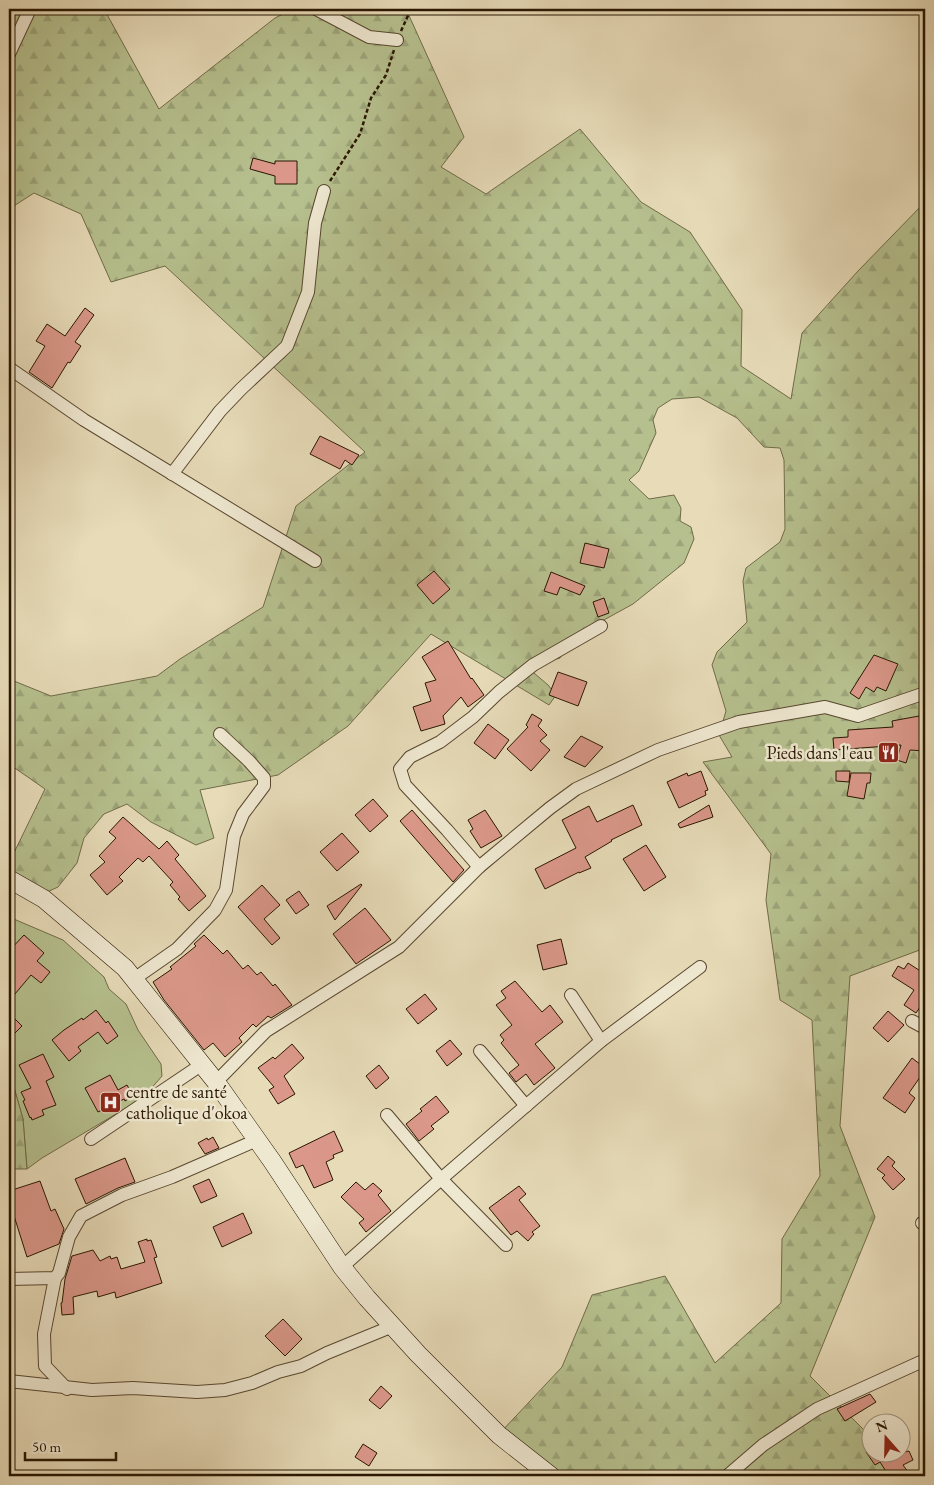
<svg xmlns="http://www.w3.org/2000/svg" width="934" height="1485" font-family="'EB Garamond',serif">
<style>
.green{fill:#b6c08e;stroke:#706b48}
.forest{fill:url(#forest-firs);stroke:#706b48}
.building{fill:#db988a;stroke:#291601}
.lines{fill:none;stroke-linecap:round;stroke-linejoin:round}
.minor-casing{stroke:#58472f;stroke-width:14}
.secondary-casing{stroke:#291601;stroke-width:19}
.path{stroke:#291601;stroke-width:2.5;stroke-dasharray:4 2.5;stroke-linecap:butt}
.minor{stroke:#efe8d1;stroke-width:12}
.secondary{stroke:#efe8d1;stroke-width:18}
.labels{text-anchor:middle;stroke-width:5;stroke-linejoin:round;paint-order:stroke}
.poi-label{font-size:18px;fill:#291601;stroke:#efe8d1;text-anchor:end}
</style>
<defs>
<pattern id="forest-firs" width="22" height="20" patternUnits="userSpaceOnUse" patternTransform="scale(1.25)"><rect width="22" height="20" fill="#b6c08e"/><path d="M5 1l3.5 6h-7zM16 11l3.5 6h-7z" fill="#9ca479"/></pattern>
</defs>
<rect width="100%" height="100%" fill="#e7dbb8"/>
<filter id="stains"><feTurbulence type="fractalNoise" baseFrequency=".004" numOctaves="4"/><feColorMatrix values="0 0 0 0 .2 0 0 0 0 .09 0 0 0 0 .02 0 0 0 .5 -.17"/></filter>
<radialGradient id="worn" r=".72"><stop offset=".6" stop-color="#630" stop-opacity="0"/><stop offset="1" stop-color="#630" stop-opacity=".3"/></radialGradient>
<!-- green -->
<path class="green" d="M9,917L63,940L104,977L109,989L126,1004L138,1030L161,1064L162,1076L143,1098L42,1158L27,1169L23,1119L9,1070Z"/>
<!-- forest -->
<g class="forest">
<path d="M9,9H104L159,109L275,18L293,9H406L464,137L441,167L486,194L580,129L641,202L690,232L742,310L741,366L791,399L802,333L858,271L925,202V948L850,976L840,1126L875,1217L810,1376L871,1437L872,1452L886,1453L908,1476H540L500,1433L562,1367L592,1295L665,1276L715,1363L781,1303L782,1239L820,1176L812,1020L780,1000L766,900L771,854L703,762L732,757L719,735L726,711L712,665L717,652L747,622L743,581L746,568L780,542L785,529L784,460L780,448L764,447L737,418L699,397L672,399L658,408L653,420L656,433L639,471L629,480L649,499L674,495L681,508L680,521L691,527L694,539L684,563L633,604L571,638L560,658L527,667L548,685L556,695L549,705L431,634L348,726L278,775L200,790L214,838L196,845L151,822L127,804L104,814L84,838L77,863L58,887L47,892L9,873V863L45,789L9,764V679L51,696L157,676L180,659L263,607L296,506L365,452L165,266L111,282L81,214L34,193L9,209Z"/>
<path d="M9,1070L23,1119L27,1169H9Z"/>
</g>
<!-- building -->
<g class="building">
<path d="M253,158L275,164V161H297V184H275V176L250,169Z"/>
<path d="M85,308L94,315L75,342L81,346L70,363L68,362L52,388L29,372L45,346L36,341L47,324L65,336Z"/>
<path d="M320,436L359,455L352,465L345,460L340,469L310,454Z"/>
<path d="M585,543L609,549L604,568L580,563Z"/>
<path d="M434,571L450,589L433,604L417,585Z"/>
<path d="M551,572L585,586L580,595L560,587L557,595L544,591Z"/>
<path d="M604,598L609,613L598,617L593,602Z"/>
<path d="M448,641L471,679L472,678L484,695L468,707L461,697L443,716L445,724L421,731L413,707L431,701L425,683L436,680L422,657Z"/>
<path d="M874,655L898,664L886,691L877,687L874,692L866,687L859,699L850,693Z"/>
<path d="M558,672L587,682L578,706L549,695Z"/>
<path d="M532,714L542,720L538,726L547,735L540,741L550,750L531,771L507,749L528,727L526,725Z"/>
<path d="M919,716L923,739L925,740V751L910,750L906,763L897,760L901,745L834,750L833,738L848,737V730L893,727L892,721Z"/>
<path d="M488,724L509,740L495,759L474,743Z"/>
<path d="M581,736L603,747L585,767L564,757Z"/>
<path d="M701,771L708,790L705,791L706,795L679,808L667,782L687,773L688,776Z"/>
<path d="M836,771H850L849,782L836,781Z"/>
<path d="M851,773H871L870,783H867L864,799L847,796Z"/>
<path d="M373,799L388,816L370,832L355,815Z"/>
<path d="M633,805L642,825L611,840L612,841L585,857L591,868L579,873V872L545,889L535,869L576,848L562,820L589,806L597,822Z"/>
<path d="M709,805L713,817L680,828L678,824Z"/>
<path d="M412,810L464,870L453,882L400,821Z"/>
<path d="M485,810L502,836L481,848L470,831L473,829L468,820Z"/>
<path d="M123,817L159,849L167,841L179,855L175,859L206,896L189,911L178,899L180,897L170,885L173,882L149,856L143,862L138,858L119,877L123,881L107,895L90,875L105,862L99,856L116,838L109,832Z"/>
<path d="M342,833L359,852L337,871L320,852Z"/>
<path d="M646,845L666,877L644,891L623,859Z"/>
<path d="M361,884L362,885L335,920L327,906Z"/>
<path d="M262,885L280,905L264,919L280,938L272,945L238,907Z"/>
<path d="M299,891L309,905L296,914L286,900Z"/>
<path d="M365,908L391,940L356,964L333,934Z"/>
<path d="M24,935L44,953L37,961L50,972L41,983L31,975L9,1001V961L14,955L9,951Z"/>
<path d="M204,935L223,954L227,950L243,969L248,965L257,975L261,972L273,986L275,984L292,1005L271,1018L268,1016L256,1027L253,1024L239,1038L242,1042L225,1057L213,1043L204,1050L164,1000L153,982L172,969L170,967L196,946L194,944Z"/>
<path d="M561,939L567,964L543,970L537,945Z"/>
<path d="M908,963L925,974V1000L916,1013L904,1005L914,990L892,976L898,966L904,969Z"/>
<path d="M515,981L542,1012L550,1005L563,1022L535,1044L555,1068L534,1085L526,1074L516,1082L509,1073L519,1065L501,1043L504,1040L500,1035L512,1025L496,1005L506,998L501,991Z"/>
<path d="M425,994L437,1009L418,1024L406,1009Z"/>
<path d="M96,1010L106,1023L108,1021L118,1036L107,1044L98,1032L78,1047L81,1051L69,1061L52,1040L64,1030L82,1018L83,1020Z"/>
<path d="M888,1011L904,1025L888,1042L873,1028Z"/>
<path d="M9,1013L22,1026L9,1039Z"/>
<path d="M450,1040L462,1054L447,1066L436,1051Z"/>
<path d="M292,1044L304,1058L284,1076L295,1094L278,1104L269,1090L274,1087L258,1068L273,1057L275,1059Z"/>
<path d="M43,1054L54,1077L46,1081L56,1105L42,1110L44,1115L32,1120L31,1117L30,1118L23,1101L25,1100L21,1092L31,1088L19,1065Z"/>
<path d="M912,1058L925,1068V1070L909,1093L915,1098L905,1113L883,1098Z"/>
<path d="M379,1065L389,1078L376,1089L366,1076Z"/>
<path d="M110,1075L118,1090L127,1085L133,1096L125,1101L124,1099L98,1112L85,1088Z"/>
<path d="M436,1096L449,1112L431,1126L434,1129L419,1141L406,1124L422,1111L420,1109Z"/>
<path d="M334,1131L343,1151L333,1155L334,1158L326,1162L333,1180L314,1188L303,1165L296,1168L289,1153Z"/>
<path d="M213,1137L219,1148L205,1154L198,1143L207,1138L208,1140Z"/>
<path d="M888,1156L895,1162L892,1166L905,1179L893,1190L882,1178L885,1175L877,1169Z"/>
<path d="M125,1158L135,1182L118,1188L86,1204L75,1179Z"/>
<path d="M209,1179L217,1196L201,1203L193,1186Z"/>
<path d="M40,1181L51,1211L55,1209L64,1229L59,1244L27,1257L9,1200V1191Z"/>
<path d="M356,1182L365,1190L373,1183L382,1191L378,1195L391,1211L366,1232L359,1223L364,1219L341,1197Z"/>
<path d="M519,1186L526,1194L519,1200L540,1226L532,1232L534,1234L528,1241L517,1231L511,1235L489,1208Z"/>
<path d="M243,1213L252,1233L222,1247L213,1227Z"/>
<path d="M147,1239V1241L151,1240L157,1257L154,1258L162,1283L116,1298L115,1292L98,1297L97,1291L73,1297L74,1314L62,1315L61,1303H62L65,1279L72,1256L93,1250L100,1261L110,1256L111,1259L117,1257L121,1269L145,1262L138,1242Z"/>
<path d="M283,1319L302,1339L285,1356L265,1336Z"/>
<path d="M381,1386L392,1396L380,1409L369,1400Z"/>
<path d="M870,1394L876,1402L845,1421L837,1409Z"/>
<path d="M363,1444L377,1453L369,1466L355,1457Z"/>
<path d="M909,1451L913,1460L903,1465L911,1476H889L880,1462L875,1465L866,1452H905Z"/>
</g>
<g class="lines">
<defs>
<g id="minor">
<path d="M316,9L369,37L397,40"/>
<path d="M9,54L30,9"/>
<path d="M9,368L84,420L315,561"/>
<path d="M172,474L220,411L241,389L287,346L308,292L315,223L324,191"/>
<path d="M479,867L447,830L405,785L400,769L410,757L440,742L473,717L499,692L533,665L601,626"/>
<path d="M134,979L177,949L215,910L226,890L234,836L243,814L264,786V778L249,761L220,734"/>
<path d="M571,995L601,1041"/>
<path d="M912,1021L925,1028"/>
<path d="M480,1051L526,1106"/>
<path d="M216,1082L266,1031L399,947L479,867L550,808L576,789L658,750L739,722L825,707L858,716L925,693"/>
<path d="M387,1115L441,1179L506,1245"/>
<path d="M91,1139L201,1065"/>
<path d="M922,1223L925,1222"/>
<path d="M342,1267L441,1179L601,1041L700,967"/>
<path d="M55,1278L44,1334L45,1366L67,1389"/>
<path d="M9,1279L55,1278L59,1273L69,1237L81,1216L122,1195L172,1177L257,1140"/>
<path d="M9,1381L92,1390L133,1388L197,1392L225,1390L252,1383L278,1372L301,1366L327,1353L393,1326"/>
<path d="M727,1476L763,1445L817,1409L925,1360"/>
</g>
<path id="secondary" d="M9,879L44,899L125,968L216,1082L272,1161L342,1267L367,1298L418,1354L499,1435L551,1476"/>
</defs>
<!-- minor casing -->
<use href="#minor" class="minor-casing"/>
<!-- secondary casing -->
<use href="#secondary" class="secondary-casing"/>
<!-- path -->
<g class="path">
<path d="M401,31L411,9"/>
<path d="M330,181L360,134L371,98L386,75L394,50"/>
</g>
<!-- minor -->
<use href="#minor" class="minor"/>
<!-- secondary -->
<use href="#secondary" class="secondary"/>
</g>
<!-- icons -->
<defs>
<symbol id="restaurant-square" viewBox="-11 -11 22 22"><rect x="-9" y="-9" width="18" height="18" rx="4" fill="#8f2418" stroke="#efe8d1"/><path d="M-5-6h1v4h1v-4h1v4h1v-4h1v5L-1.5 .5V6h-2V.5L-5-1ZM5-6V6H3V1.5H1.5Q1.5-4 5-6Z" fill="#fff"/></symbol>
<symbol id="hospital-square" viewBox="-11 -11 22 22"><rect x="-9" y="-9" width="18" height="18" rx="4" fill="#8f2418" stroke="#efe8d1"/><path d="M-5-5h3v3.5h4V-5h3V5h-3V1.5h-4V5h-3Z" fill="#fff"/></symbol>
</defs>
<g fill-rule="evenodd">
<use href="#restaurant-square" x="876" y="740" width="25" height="25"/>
<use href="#hospital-square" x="98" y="1090" width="25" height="25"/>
</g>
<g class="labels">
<!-- poi labels -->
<g class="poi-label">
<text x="873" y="759">Pieds dans l'eau</text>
<text x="126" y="1098" text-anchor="start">centre de santé<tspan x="126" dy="21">catholique d'okoa</tspan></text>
</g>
</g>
<!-- margin -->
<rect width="934" height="1485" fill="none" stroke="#e7dbb8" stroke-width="30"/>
<rect x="10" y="10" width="914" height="1465" fill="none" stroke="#291601" stroke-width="2.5"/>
<rect x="15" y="15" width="904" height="1455" fill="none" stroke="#291601"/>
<!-- north arrow -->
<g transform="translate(886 1438) rotate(340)"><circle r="24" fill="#efe8d1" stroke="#a0947e"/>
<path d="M0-4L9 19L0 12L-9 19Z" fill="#8f2418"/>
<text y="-8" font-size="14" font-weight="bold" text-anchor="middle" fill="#291601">N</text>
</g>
<!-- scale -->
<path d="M25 1452v8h91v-8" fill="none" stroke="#291601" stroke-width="2.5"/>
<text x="32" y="1452" font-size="15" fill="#291601" stroke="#efe8d1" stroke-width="4" paint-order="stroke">50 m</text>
<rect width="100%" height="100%" filter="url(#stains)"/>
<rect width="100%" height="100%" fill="url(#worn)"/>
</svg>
